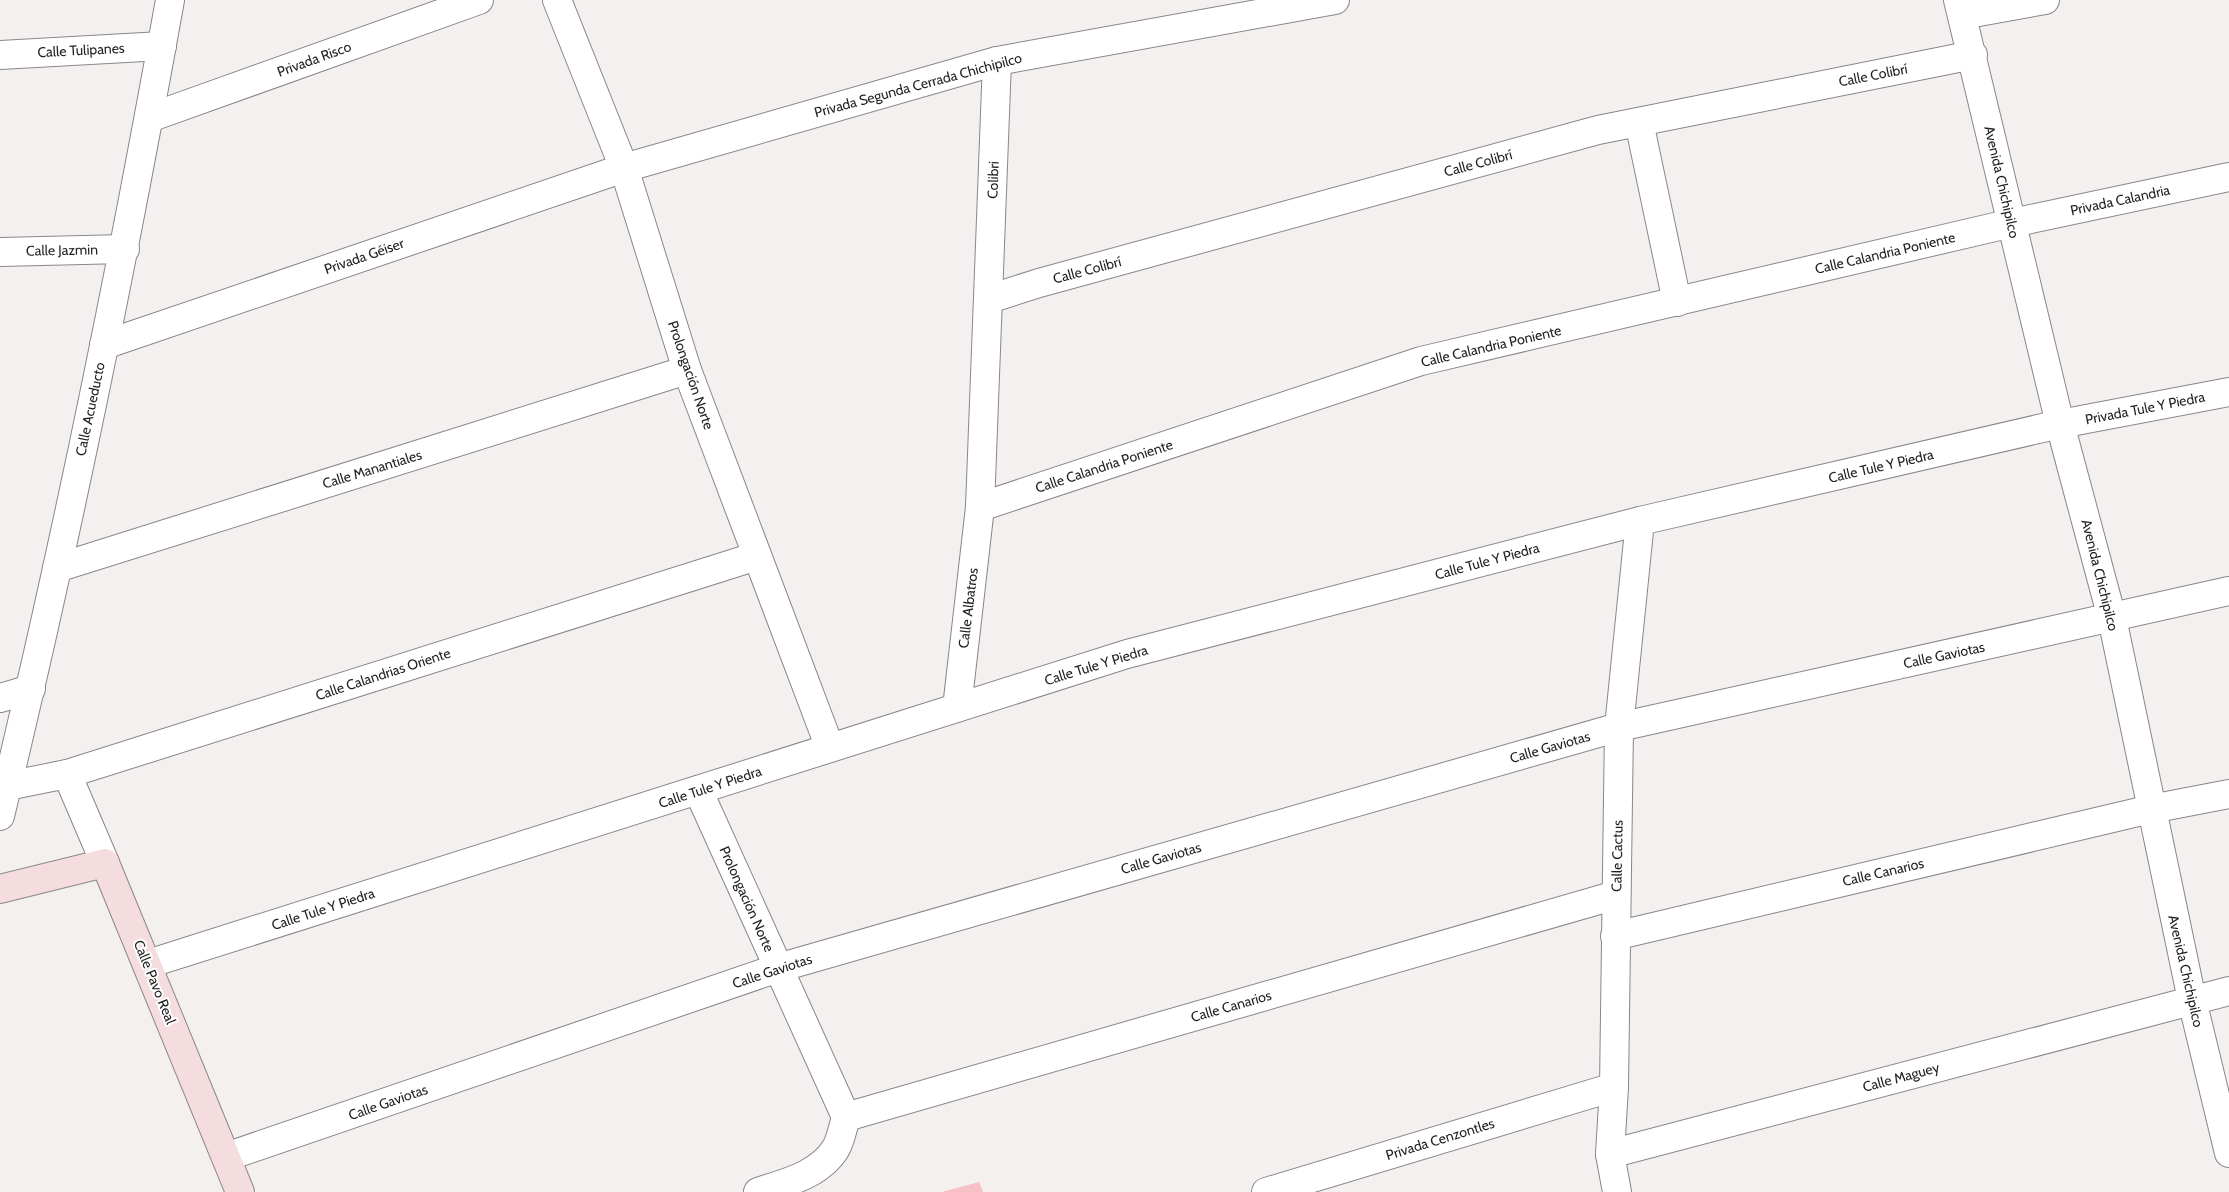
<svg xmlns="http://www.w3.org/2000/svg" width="2229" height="1192" font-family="Cabin,sans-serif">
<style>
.green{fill:#f6c0c5}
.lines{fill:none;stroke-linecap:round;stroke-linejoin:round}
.street-casing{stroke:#8a8687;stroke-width:30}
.secondary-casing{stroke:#8a8687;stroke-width:30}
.street{stroke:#fff;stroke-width:28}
.secondary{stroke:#f5dcdf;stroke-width:28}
.labels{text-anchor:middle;stroke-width:4;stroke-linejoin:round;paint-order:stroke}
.street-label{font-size:14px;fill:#211f20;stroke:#fff}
</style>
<rect width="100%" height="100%" fill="#f4f0f0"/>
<!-- green -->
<path class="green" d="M979,1182L983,1192H942Z"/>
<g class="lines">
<defs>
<g id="street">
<path d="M557,0L624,168L687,370L830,748"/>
<path d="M1958,0L2060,424L2112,618L2192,1000L2229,1153"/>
<path d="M1962,15L2045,0"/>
<path d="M0,55L162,46"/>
<path d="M149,118L479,0"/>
<path d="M1639,122L1677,302"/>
<path d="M0,252L125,249"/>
<path d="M989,299L1039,283L1598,130L1973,55"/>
<path d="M104,345L624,168L997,61L1335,0"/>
<path d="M980,507L1421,361L2012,223L2229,177"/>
<path d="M57,568L687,370"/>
<path d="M0,698L31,689"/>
<path d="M957,708L980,507L997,61"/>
<path d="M67,774L105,863"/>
<path d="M7,786L67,774L757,556"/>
<path d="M698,790L846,1117"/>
<path d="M0,816C65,546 121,274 170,0"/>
<path d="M1615,936L2151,809L2229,794"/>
<path d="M148,964L1127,654L1640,521L2060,424L2229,392"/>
<path d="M846,1117L1616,895"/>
<path d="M1610,1154L2229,991"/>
<path d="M226,1157L778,968L1619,727L2229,591"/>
<path d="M758,1192C785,1183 820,1175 836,1148C841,1139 843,1127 846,1117"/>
<path d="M1266,1192L1614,1087"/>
<path d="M1617,1192L1610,1154L1614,1087L1619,727L1640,521"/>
</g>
<path id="secondary" d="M0,889L105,863L240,1192"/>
</defs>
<!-- street casing -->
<use href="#street" class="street-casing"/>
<!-- secondary casing -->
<use href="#secondary" class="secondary-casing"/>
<!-- street -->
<use href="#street" class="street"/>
<!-- secondary -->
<use href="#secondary" class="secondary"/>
</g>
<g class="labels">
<!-- street labels -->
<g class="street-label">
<text transform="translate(81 50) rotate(-3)" y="5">Calle Tulipanes</text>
<text transform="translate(314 59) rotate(-20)" y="5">Privada Risco</text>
<text transform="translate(1873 75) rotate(-11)" y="5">Calle Colibrí</text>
<text transform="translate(918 85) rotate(-15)" y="5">Privada Segunda Cerrada Chichipilco</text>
<text transform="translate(1478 163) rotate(-15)" y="5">Calle Colibrí</text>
<text transform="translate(993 180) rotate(-88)" y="5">Colibri</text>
<text transform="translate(2002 182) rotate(77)" y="5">Avenida Chichipilco</text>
<text transform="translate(2120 200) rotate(-12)" y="5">Privada Calandria</text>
<text transform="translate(62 250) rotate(-1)" y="5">Calle Jazmin</text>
<text transform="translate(1885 253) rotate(-13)" y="5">Calle Calandria Poniente</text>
<text transform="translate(364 256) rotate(-19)" y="5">Privada Géiser</text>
<text transform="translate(1087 270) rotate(-15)" y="5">Calle Colibrí</text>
<text transform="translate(1491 346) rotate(-13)" y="5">Calle Calandria Poniente</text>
<text transform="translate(691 375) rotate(71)" y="5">Prolongación Norte</text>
<text transform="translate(2145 408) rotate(-11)" y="5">Privada Tule Y Piedra</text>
<text transform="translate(90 409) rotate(-78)" y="5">Calle Acueducto</text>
<text transform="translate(1104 466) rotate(-18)" y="5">Calle Calandria Poniente</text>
<text transform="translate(1881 466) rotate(-13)" y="5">Calle Tule Y Piedra</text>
<text transform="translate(372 469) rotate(-17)" y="5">Calle Manantiales</text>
<text transform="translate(1487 561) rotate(-15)" y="5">Calle Tule Y Piedra</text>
<text transform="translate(2100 575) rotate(76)" y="5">Avenida Chichipilco</text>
<text transform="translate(968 608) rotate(-83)" y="5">Calle Albatros</text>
<text transform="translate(1944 655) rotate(-12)" y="5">Calle Gaviotas</text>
<text transform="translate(1096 665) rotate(-17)" y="5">Calle Tule Y Piedra</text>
<text transform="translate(383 674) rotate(-18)" y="5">Calle Calandrias Oriente</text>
<text transform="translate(1550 747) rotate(-16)" y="5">Calle Gaviotas</text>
<text transform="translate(710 787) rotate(-18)" y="5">Calle Tule Y Piedra</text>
<text transform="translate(1617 856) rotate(-89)" y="5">Calle Cactus</text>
<text transform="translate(1161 858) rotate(-16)" y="5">Calle Gaviotas</text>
<text transform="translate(1883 872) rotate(-13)" y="5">Calle Canarios</text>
<text transform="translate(747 899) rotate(66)" y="5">Prolongación Norte</text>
<text transform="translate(323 909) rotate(-18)" y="5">Calle Tule Y Piedra</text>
<text transform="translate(772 971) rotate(-18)" y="5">Calle Gaviotas</text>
<text transform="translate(2186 971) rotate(77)" y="5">Avenida Chichipilco</text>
<text transform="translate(155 982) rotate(68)" y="5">Calle Pavo Real</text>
<text transform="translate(1231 1006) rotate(-16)" y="5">Calle Canarios</text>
<text transform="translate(1901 1077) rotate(-15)" y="5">Calle Maguey</text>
<text transform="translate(388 1102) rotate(-19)" y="5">Calle Gaviotas</text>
<text transform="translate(1440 1139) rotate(-17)" y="5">Privada Cenzontles</text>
</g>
</g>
</svg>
